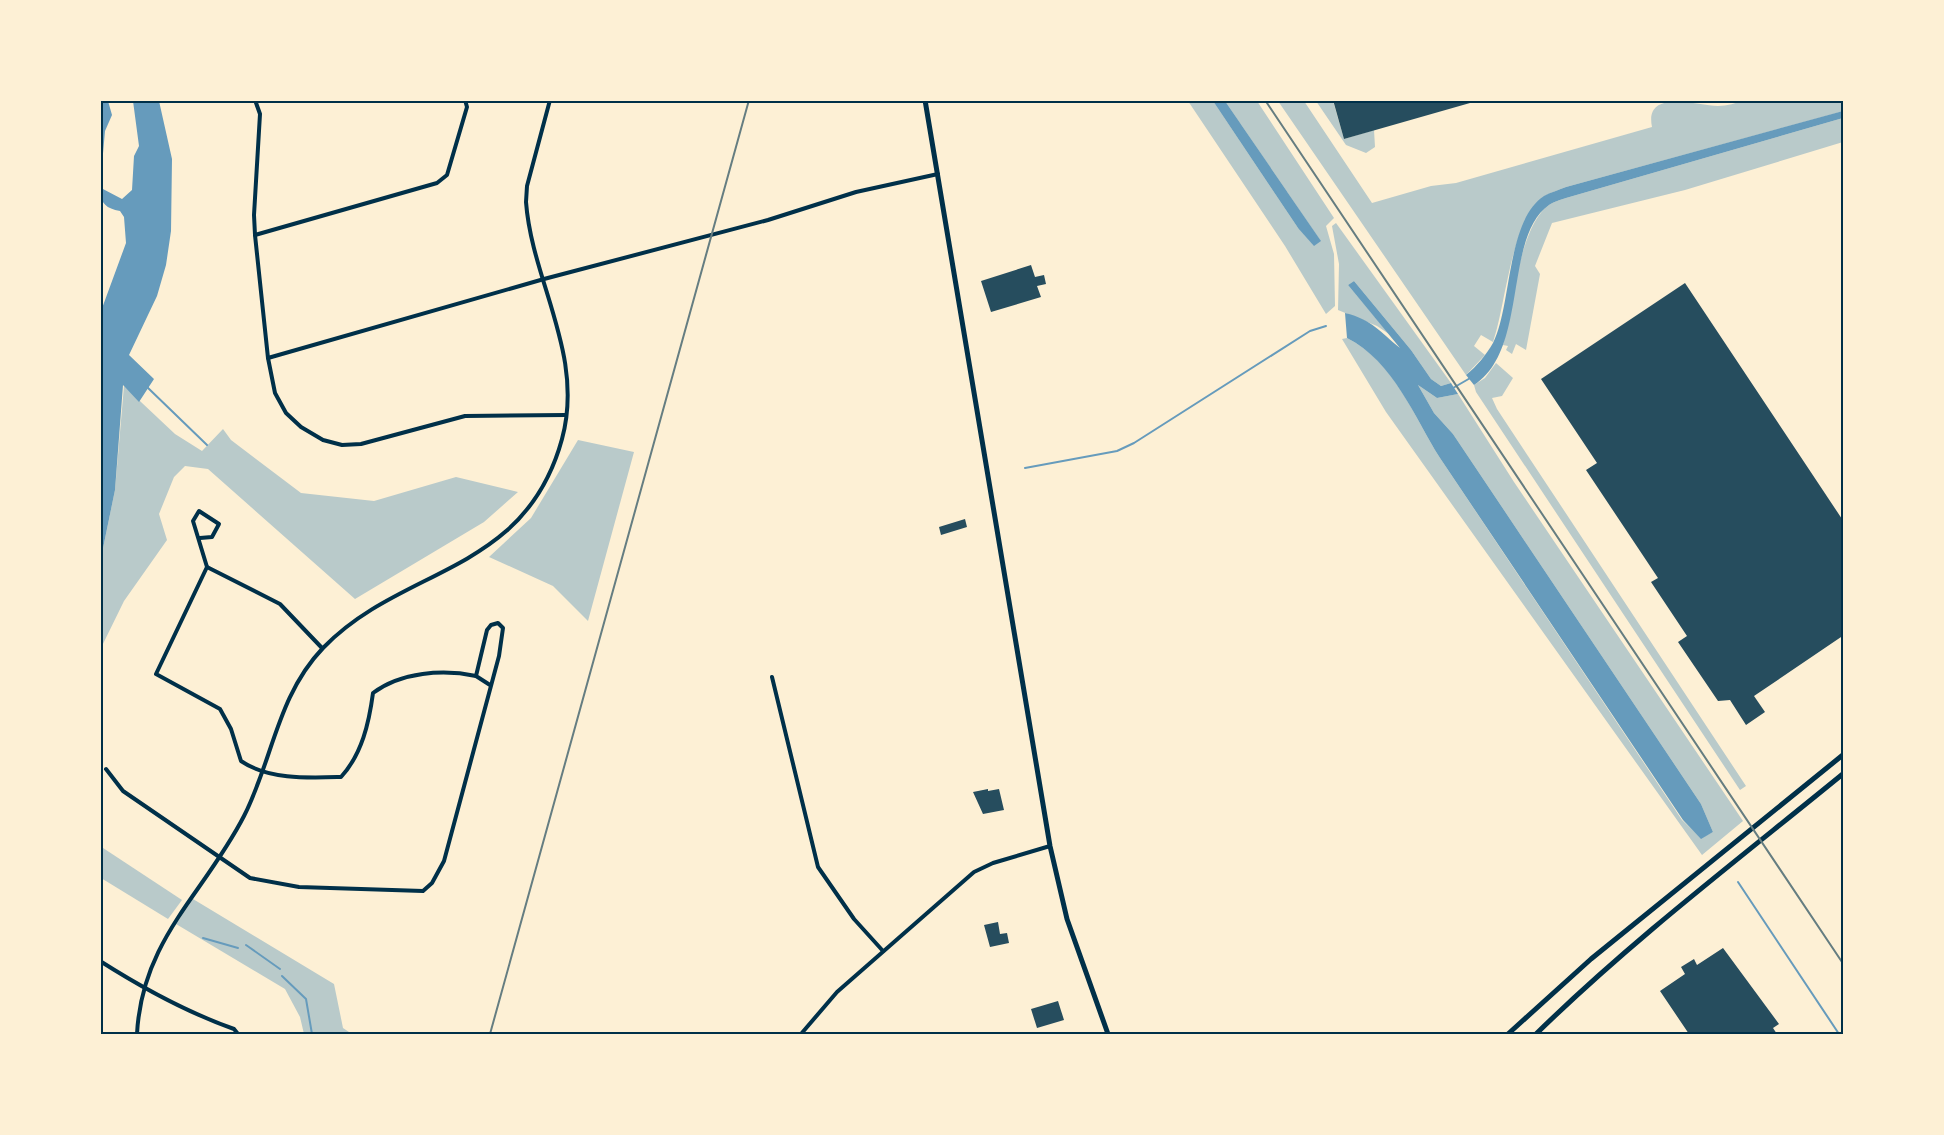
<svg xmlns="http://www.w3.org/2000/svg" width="1944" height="1135" font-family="Commissioner,sans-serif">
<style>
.green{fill:#b9caca}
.water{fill:#669bbc}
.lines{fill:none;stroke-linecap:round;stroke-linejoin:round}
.stream{stroke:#669bbc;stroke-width:2}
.building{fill:#264d5e}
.minor{stroke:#003049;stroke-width:4}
.secondary{stroke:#003049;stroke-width:5}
.primary{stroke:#003049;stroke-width:5}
.rail{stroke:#657d81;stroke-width:2}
.neatline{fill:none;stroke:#003049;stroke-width:2}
</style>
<rect width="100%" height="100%" fill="#fdf0d5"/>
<!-- green -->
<g class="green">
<path d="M1745,100L1843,101L1844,111L1566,187C1559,190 1551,192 1545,196C1511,217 1506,306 1493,342L1481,335L1474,346L1485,355L1466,375L1278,101H1304L1372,203L1431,186L1456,183L1652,127C1644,88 1697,106 1718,106C1727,106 1736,103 1745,100Z"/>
<path d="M1188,101H1213L1298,228L1320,240L1225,101H1257L1334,218L1326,226L1334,254L1335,306L1326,314L1285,246Z"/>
<path d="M1316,101H1333L1344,139L1374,130L1375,147L1366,153L1346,145Z"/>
<path d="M1843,118V142L1685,190L1552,223L1535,266L1540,274L1526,350L1516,344L1512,354L1506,350L1508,346L1503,345C1512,310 1519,226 1549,205C1553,202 1560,200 1566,198Z"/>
<path d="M1336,223L1451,383L1441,386L1431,379L1411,350L1354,281L1348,285L1389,334L1377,326L1338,310L1339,264L1332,226Z"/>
<path d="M1347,338C1394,361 1414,417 1440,458L1682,820L1701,838L1713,832L1701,804L1453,434L1434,413L1418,385L1437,398L1458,394L1514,482L1743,821L1702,855L1386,412L1342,339Z"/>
<path d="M1496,363L1513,378L1502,396L1492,398L1497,409L1746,786L1740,790L1476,392L1474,385L1485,378Z"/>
<path d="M124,386L175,434L202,451L223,429L231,440L301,493L374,501L456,477L518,492L484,522L355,599L208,469L185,466L174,477L159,514L167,540L124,601L101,648V558L115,490Z"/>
<path d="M578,440L634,452L588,621L553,586L489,557L531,518Z"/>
<path d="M100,846L182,900L168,919L101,878Z"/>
<path d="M193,899L334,984L343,1028L352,1034H304L300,1017L285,989L176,924Z"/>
</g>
<!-- water -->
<g class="water">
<path d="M101,100L108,101L112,115L105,131L101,176Z"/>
<path d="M133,101H159L172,159L171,231L166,265L157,296L129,355L154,379L139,402L123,385L115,490L101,558V311L126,243L124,217L120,211C105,208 100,203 101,188L122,199L132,190L134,156L139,146Z"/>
<path d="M1213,101H1225L1321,241L1314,246L1298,228Z"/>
<path d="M1843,111V118L1566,198C1560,200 1553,202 1549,205C1503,237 1529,350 1474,385L1466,375C1477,366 1486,355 1493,343C1512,306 1506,221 1544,196C1551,192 1559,190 1566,187Z"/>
<path d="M1354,281L1411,350L1431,379L1441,386L1451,383L1458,394L1437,398L1418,385L1434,413L1453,434L1701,804L1713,832L1701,839L1683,820L1440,458C1414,417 1394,362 1347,338L1345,313C1373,320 1380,332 1400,348L1348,285Z"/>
</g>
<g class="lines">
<!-- stream -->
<g class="stream">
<path d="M146,386L207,445"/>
<path d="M1453,388L1472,377"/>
<path d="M1025,468L1117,451L1134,443L1310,331L1326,326"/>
<path d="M1738,882L1839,1034"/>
<path d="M203,938L238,948"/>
<path d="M246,945L280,969"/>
<path d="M282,976L306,999L312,1034"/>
</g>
</g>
<!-- building -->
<g class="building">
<path d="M1333,100H1477V101L1344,139Z"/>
<path d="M1031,265L1035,277L1044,275L1046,284L1037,286L1041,297L991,312L981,281Z"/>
<path d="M1685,283L1844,522V635L1754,696L1765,712L1746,725L1730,700L1718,701L1678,642L1687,636L1651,582L1658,578L1586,470L1597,463L1541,379Z"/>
<path d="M965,519L967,527L941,535L939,527Z"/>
<path d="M988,789V791L999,789L1004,810L983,814L973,792Z"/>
<path d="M998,922L1000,934L1007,933L1009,943L990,947L984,925Z"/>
<path d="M1723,948L1779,1024L1773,1028L1777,1034H1689L1660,991L1685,974L1681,967L1694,959L1697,965Z"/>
<path d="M1058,1001L1064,1020L1037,1028L1031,1009Z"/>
</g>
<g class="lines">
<!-- minor -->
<g class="minor">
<path d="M255,100L260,114L254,215L255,235L268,358L275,393L286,413L301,427L323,440L342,445L361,444L465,416L566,415"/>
<path d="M255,235L437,183L447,175L467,107L465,100"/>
<path d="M268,358L544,279L768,220L856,192L938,174"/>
<path d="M200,538L212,537L219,524L199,511L193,521L207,567"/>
<path d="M322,648L280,604L207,567L156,674L220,709L231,729L241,761C269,780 308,778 341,777C362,754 369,723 373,693C401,672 443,669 476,676"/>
<path d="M772,677L818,867L854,919L883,951"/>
<path d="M106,769L123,791L250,878L299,887L423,891L432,883L444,861L499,656L503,628L498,623L491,625L487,630L476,676L490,685"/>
<path d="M100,961C144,989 186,1012 234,1029L238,1034"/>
<path d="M137,1034C142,939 204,894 244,816C273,759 277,696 323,648C403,565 525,575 562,439C585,355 532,282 526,202L527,186L550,100"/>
<path d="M801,1034L837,992L974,872L993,863L1050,846"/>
</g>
<!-- secondary -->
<path class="secondary" d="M925,100L1050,846L1067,919L1108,1034"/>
<!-- primary -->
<g class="primary">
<path d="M1508,1034L1591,959L1844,754"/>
<path d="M1536,1034C1632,940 1740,858 1844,773"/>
</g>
<!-- rail -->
<g class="rail">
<path d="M1265,100L1844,965"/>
<path d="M490,1034L749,100"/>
</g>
</g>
<!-- border -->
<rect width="1944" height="1135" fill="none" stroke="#fdf0d5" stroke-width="204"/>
<rect x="102" y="102" width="1740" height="931" class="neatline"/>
</svg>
